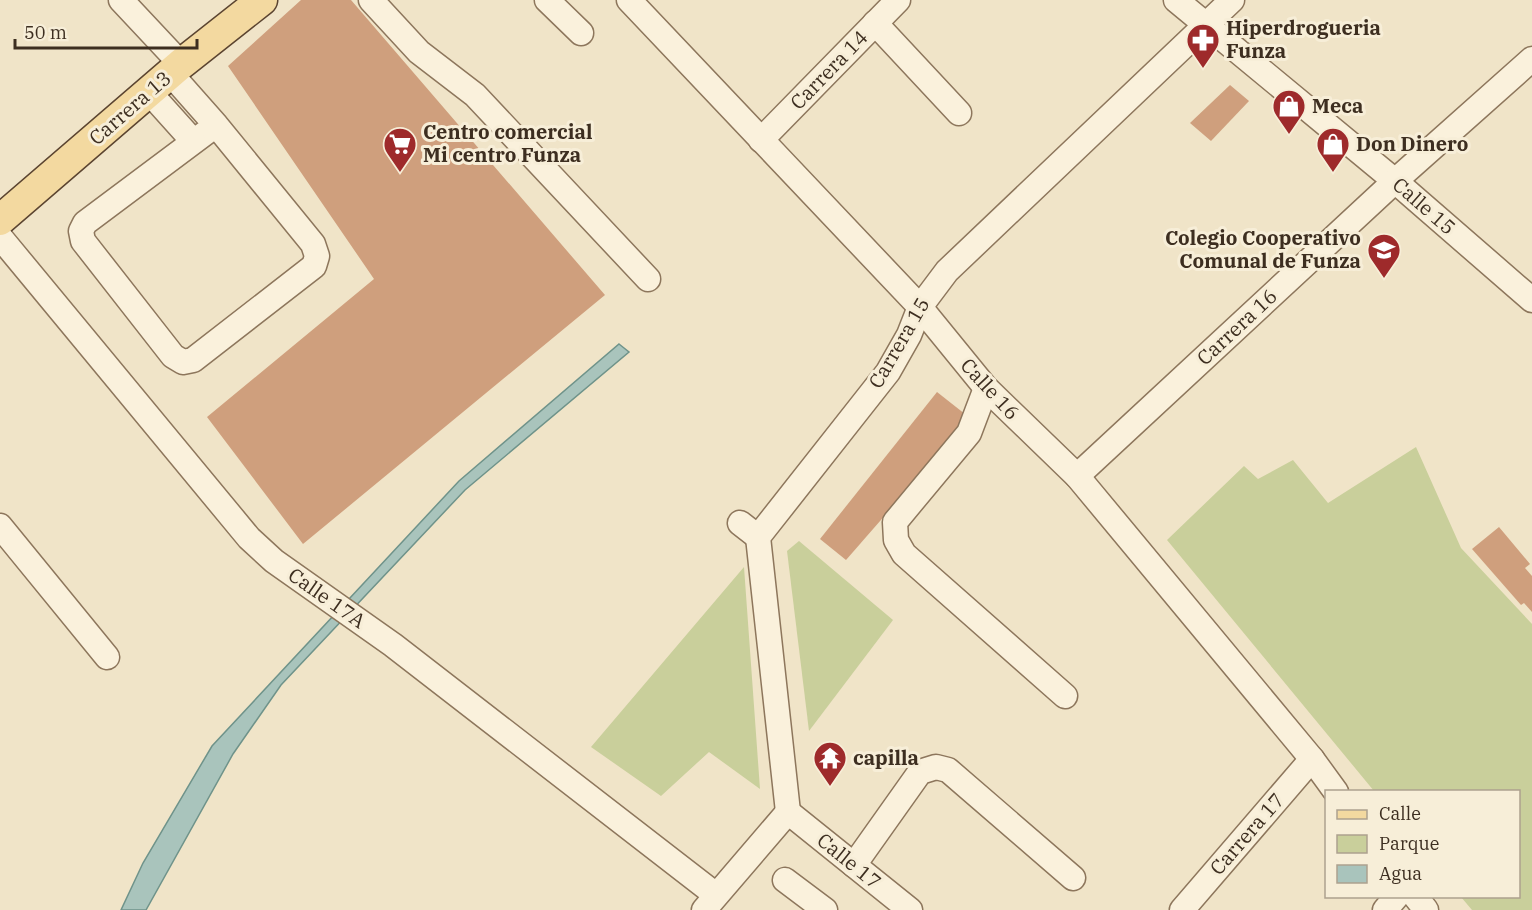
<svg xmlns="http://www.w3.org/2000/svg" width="1532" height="910" font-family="'IBM Plex Serif',serif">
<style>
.green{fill:#c9cf9b}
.water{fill:#a9c4bc;stroke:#6f938a;stroke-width:1.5}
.building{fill:#cf9f7d}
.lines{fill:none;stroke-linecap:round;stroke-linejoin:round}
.minor-casing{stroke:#8d765c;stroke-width:27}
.major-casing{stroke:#5b4430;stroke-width:33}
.minor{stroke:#faf1dc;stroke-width:24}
.major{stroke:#f3d9a0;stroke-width:30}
.labels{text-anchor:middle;stroke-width:6;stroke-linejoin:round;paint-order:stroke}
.poi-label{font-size:20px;font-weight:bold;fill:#3d2e20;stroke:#f7eed8;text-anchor:start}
.street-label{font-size:20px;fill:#3d2e20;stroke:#f7eed8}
</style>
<rect width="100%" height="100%" fill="#f0e4c8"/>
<!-- green -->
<g class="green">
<path d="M1416,447L1461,548L1532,624V910H1472L1461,897L1518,896V792L1374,791L1167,540L1244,466L1258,479L1293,460L1328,503Z"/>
<path d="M799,541L893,620L809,731L787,551Z"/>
<path d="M744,567L760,789L709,752L661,796L591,747Z"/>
</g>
<!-- water -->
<path class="water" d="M619,344L629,352L465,490L281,685L233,754L146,910H121L143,863L212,746L459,481Z"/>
<!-- building -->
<g class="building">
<path d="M301,0H351L605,295L303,544L207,417L374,279L228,66Z"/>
<path d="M1230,85L1249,101L1211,141L1190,123Z"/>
<path d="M937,392L970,418L846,560L820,539Z"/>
<path d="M1499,527L1530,564L1525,568L1532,576V612L1524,603L1521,605L1472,549Z"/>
</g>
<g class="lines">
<defs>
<g id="minor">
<path d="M121,0L181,64"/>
<path d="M371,0L419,52L475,95L648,279"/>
<path d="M547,0L581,33"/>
<path d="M629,0L920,307L986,388L1077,476L1312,759L1336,792"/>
<path d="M1176,0L1395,181L1532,300"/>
<path d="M875,23L959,113"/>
<path d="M170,73L216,125L313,244L317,256L314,266L193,360L183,362L173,356L83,241L81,231L85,223L216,125"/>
<path d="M149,92L193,141"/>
<path d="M761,140L898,0"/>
<path d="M0,237L249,538L274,561L393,645L716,895"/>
<path d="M986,388L969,433L895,522L896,540L904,554L1065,696"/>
<path d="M1077,476L1395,181L1532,59"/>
<path d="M740,523L758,537"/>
<path d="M0,526L107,657"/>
<path d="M788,812L758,537L888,372L909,335L920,307L947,271L1232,0"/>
<path d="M788,812L910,910"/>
<path d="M854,865L920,772L936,767L948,770L1073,878"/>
<path d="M785,880L825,910"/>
<path d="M1415,896L1426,910"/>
<path d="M704,910L788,812"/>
<path d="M1182,910L1312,759"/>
<path d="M1385,910L1397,896"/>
</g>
<path id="major" d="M0,220L181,64L262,0"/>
</defs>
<!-- minor casing -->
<use href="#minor" class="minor-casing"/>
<!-- major casing -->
<use href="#major" class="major-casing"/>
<!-- minor -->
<use href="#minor" class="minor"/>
<!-- major -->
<use href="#major" class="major"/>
</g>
<!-- icons -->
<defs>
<symbol id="pharmacy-pin" viewBox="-11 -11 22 30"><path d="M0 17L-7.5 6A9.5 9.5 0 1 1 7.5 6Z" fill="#9e2a2b" stroke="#f7eed8"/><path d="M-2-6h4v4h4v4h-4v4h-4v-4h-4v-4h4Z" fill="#fff"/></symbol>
<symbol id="shop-pin" viewBox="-11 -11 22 30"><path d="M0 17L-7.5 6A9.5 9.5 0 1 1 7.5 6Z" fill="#9e2a2b" stroke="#f7eed8"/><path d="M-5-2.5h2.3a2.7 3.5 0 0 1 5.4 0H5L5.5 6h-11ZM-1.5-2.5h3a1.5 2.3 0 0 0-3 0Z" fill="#fff"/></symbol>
<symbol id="supermarket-pin" viewBox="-11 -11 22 30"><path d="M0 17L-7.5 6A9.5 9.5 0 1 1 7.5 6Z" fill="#9e2a2b" stroke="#f7eed8"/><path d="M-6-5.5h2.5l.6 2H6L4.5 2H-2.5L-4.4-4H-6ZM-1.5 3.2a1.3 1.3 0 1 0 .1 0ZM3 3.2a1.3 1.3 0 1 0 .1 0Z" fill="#fff"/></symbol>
<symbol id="school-pin" viewBox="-11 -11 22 30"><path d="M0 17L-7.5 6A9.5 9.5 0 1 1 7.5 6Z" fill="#9e2a2b" stroke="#f7eed8"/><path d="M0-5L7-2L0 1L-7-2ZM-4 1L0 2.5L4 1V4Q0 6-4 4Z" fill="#fff"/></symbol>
<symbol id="temple-pin" viewBox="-11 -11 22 30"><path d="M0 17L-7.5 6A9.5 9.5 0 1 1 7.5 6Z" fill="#9e2a2b" stroke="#f7eed8"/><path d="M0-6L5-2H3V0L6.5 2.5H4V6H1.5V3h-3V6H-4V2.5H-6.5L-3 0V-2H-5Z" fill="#fff"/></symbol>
</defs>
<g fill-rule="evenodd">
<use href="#pharmacy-pin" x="1184" y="21" width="38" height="52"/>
<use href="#shop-pin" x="1270" y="87" width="38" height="52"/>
<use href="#supermarket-pin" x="381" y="125" width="38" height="52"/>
<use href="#shop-pin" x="1314" y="125" width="38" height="52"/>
<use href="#school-pin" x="1365" y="231" width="38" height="52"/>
<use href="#temple-pin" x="811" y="739" width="38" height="52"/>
</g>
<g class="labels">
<!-- poi labels -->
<g class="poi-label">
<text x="1226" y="35">Hiperdrogueria<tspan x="1226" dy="23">Funza</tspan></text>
<text x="1312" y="113">Meca</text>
<text x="423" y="139">Centro comercial<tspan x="423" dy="23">Mi centro Funza</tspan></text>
<text x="1356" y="151">Don Dinero</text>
<text x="1361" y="245" text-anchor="end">Colegio Cooperativo<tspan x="1361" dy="23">Comunal de Funza</tspan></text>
<text x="853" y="765">capilla</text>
</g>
<!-- street labels -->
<g class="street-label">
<text transform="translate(829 70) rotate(-46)" y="7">Carrera 14</text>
<text transform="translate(130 108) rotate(-41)" y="7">Carrera 13</text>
<text transform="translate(1424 206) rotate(41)" y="7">Calle 15</text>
<text transform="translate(1237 327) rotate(-43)" y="7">Carrera 16</text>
<text transform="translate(899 343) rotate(-60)" y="7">Carrera 15</text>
<text transform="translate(990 389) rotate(47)" y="7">Calle 16</text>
<text transform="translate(327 598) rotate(35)" y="7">Calle 17A</text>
<text transform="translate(1247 834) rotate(-49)" y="7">Carrera 17</text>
<text transform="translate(849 861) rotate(39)" y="7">Calle 17</text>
</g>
</g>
<!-- legend -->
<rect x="1325" y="790" width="195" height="108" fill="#f7eed8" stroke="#ada18e" stroke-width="1.5"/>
<rect x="1337" y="810" width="30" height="9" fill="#f3d9a0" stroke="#ada18e" stroke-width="1.5"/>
<text x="1379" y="820" font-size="18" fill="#3d2e20">Calle</text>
<rect x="1337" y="835" width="30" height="18" fill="#c9cf9b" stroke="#ada18e" stroke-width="1.5"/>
<text x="1379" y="850" font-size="18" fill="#3d2e20">Parque</text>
<rect x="1337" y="865" width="30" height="18" fill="#a9c4bc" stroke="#ada18e" stroke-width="1.5"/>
<text x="1379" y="880" font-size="18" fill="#3d2e20">Agua</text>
<!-- scale -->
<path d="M15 39v9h182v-9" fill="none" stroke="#3d2e20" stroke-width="3"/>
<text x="24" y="39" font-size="18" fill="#3d2e20" stroke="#f7eed8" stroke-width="4.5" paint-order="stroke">50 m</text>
</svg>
